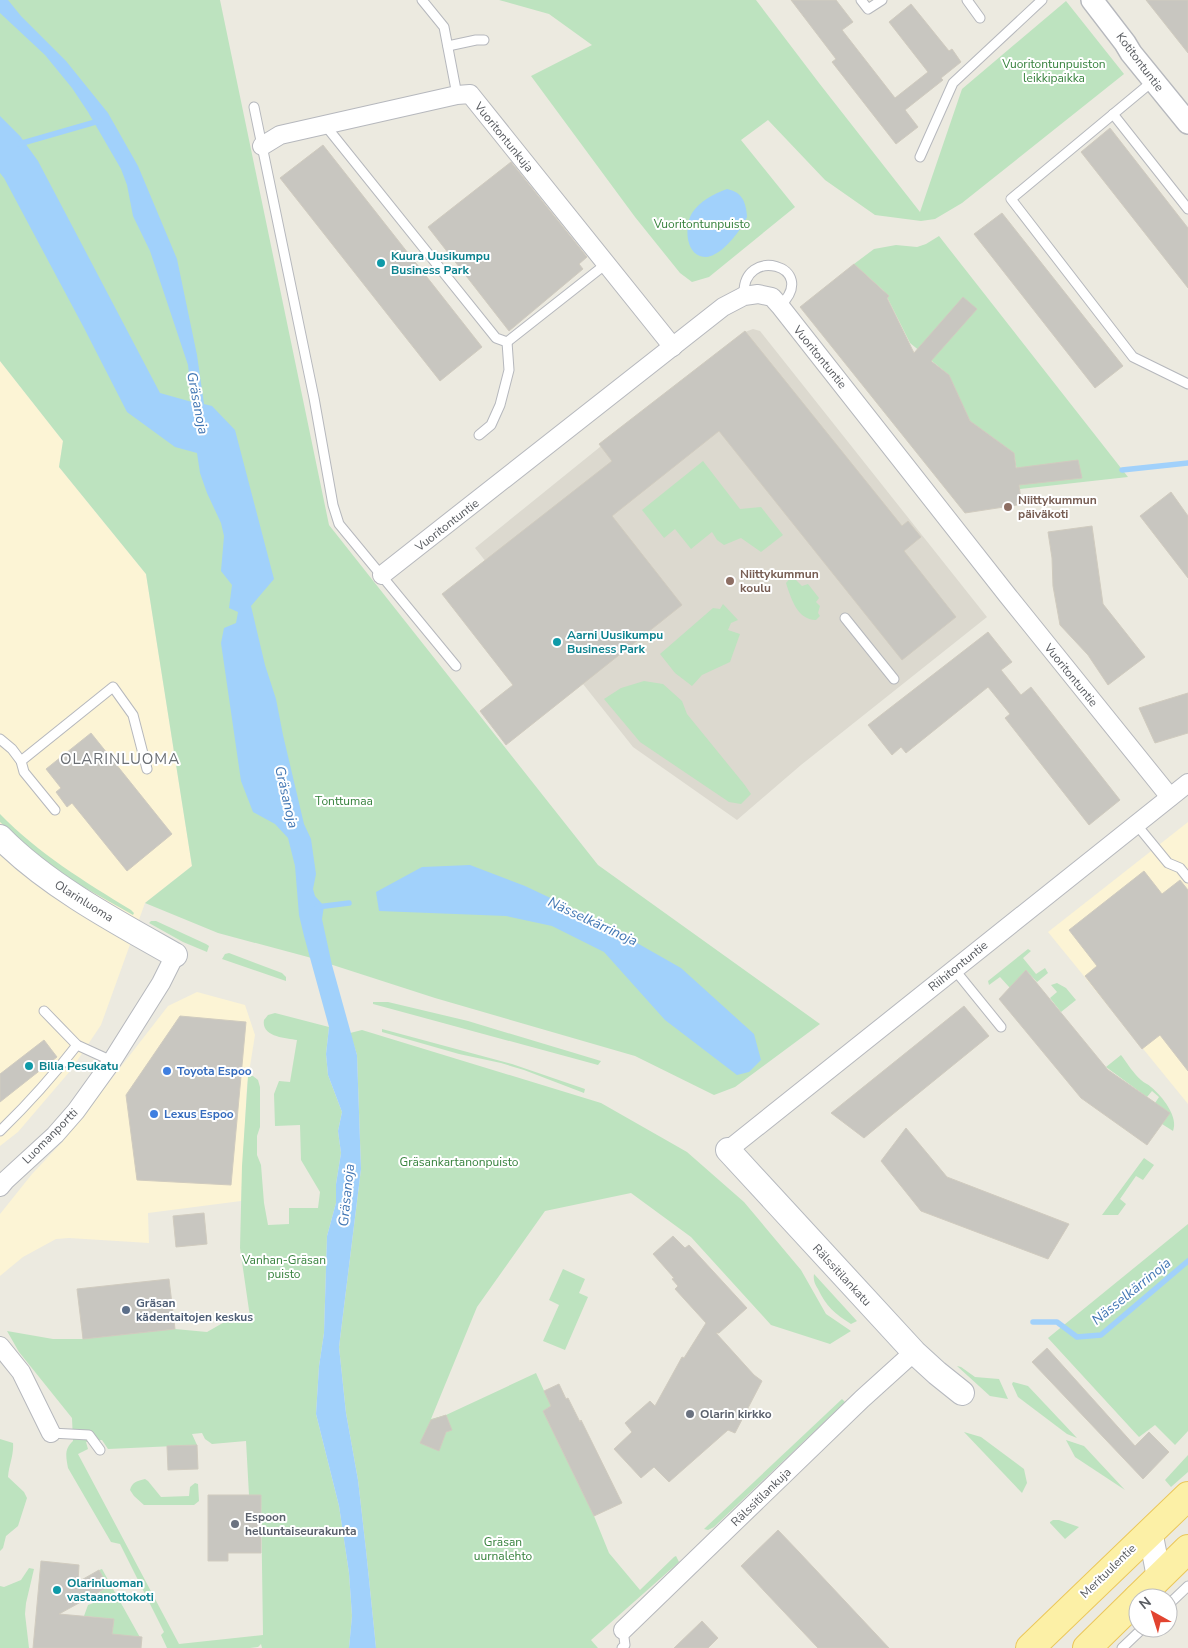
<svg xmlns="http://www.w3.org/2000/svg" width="1188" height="1648" font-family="'Nunito Sans',sans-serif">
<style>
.commercial{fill:#fcf4d5}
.education{fill:#dcd9cf}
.green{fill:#bde3bf;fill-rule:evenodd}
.water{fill:#a1d1fb}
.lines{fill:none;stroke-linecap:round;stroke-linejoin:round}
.stream{stroke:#a1d1fb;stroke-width:5.5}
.building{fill:#c8c6c0;stroke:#d0cbbf}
.service-casing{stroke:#b6b8bd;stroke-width:11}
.minor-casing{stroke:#b6b8bd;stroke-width:20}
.tertiary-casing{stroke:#b6b8bd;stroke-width:24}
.secondary-casing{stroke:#b6b9bf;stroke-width:26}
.primary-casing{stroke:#ebc75a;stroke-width:30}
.service{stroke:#fff;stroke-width:9}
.minor{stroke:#fff;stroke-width:18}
.tertiary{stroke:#fff;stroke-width:21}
.secondary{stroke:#fff;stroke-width:24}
.primary{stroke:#fcf0a6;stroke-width:28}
.culture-dot{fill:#0f9aa8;stroke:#fff;stroke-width:2}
.education-dot{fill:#8d6e63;stroke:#fff;stroke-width:2}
.shop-dot{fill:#3f7fe0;stroke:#fff;stroke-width:2}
.service-dot{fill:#5c6f8a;stroke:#fff;stroke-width:2}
.worship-dot{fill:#6b7280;stroke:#fff;stroke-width:2}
.labels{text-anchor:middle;stroke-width:4;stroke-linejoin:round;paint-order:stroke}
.street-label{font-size:12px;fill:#595c61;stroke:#fff}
.park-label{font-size:12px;fill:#37823d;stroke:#fff}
.culture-label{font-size:12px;font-weight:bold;fill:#0d838f;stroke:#fff;text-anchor:start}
.education-label{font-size:12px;font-weight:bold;fill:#785e54;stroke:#fff;text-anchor:start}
.shop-label{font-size:12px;font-weight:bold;fill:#366cbe;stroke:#fff;text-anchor:start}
.service-label{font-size:12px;font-weight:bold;fill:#4e5e75;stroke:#fff;text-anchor:start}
.worship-label{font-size:12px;font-weight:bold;fill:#5b616d;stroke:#fff;text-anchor:start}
.water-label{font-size:14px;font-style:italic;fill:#4277b4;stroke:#fff}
.quarter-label{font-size:15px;letter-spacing:1px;fill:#6a6e73;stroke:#fff}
</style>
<rect width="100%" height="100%" fill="#eceae0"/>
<!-- commercial -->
<g class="commercial">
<path d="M0,361L63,441L59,467L146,574L192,866L145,903L101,1025L71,1070L18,1132L0,1146Z"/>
<path d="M1188,822V1104L1048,932Z"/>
<path d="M197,992L245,1005L255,1035L247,1085L241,1201L148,1213L149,1243L69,1238L56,1239L23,1257L0,1276V1214L32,1174L64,1140L168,1006Z"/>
</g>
<!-- education -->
<path class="education" d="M753,329L760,331L987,617L801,765L737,820L633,747L475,548L621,430L745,332Z"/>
<!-- green -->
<g class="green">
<path d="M0,0H220L329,525L598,865L820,1024L735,1087L714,1095L635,1056L435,998L308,957L218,933L145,903L192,866L146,574L59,467L63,441L0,361Z"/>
<path d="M499,0H756L819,83L920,212L962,89L1066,1L1124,74L962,203L935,219L921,221L875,215L825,180L768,120L741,140L795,207L709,277L692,282L680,273L635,217L531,76L592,45L549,14Z"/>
<path d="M939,236L1128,477L1020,489L1014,453L970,421L949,375L910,343L884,291L854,264L874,249L896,245L917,247L926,244Z"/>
<path d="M703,461L740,509L761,507L783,535L761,552L741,538L724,545L717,540L712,532L691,549L675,529L664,538L642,510Z"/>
<path d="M792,576L802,586L808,584L819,598L816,602L820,606L818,613L820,616L816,620C797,620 791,598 786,583Z"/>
<path d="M723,604L738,620L731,623L728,630L740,634L730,662L702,675L692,686L675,673L660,654L713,608L720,609Z"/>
<path d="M644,681L663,684L682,701L687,714L744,784L751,794L741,804L729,802L640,742L604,699L621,688Z"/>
<path d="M0,814C38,853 85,882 131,910L134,913L133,915L64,876L29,849L0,822Z"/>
<path d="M151,921H156L206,944L209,946L207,952L183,942L149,923Z"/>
<path d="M1028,949L1031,951L1023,958L1036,974L1045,968L1048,973L1037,982L1026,970L1010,988L1000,977L989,985L988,981Z"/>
<path d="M229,953L282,973L286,977V981L222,959L225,954Z"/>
<path d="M1057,983L1066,988L1076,1000L1061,1012L1050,998L1057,992L1051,985Z"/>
<path d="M373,1002H388L468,1021L601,1061L598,1065L373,1004Z"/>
<path d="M275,1013L329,1027L326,1054L328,1075L342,1112L338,1131L341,1153L336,1184V1203L327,1236L324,1333L319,1366L316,1414L339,1506L349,1573L352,1616L349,1648H262L261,1644L258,1647L250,1648H167L161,1635L164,1632L120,1544L111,1542L68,1468C66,1457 64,1449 73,1441L72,1418L19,1352L7,1331L53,1339H83L175,1329L207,1332L228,1320L250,1317L240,1248L242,1166L248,1076H253L258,1080L260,1087V1127L257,1136V1155L261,1165L264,1203L268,1225L289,1224V1208H318L320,1192L301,1160L300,1125L275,1126L274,1094L279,1081L290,1082L297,1040C286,1038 261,1037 264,1020L268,1015ZM202,1433L205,1439L212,1444L246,1441L249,1495H261L263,1635L179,1644L78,1454L88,1449L86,1442L102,1440L108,1449L197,1445L192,1434Z"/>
<path d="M382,1029L512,1064L585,1089L584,1093L524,1070L501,1063L459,1054L382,1032Z"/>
<path d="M362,1030L601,1103L687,1152L744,1202L801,1270L826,1314L851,1331L830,1344L771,1325L691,1237L631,1193L545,1211L477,1307L431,1419L446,1415L536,1373L551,1406L543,1411L594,1516L609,1553L640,1590L674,1557L676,1556L679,1562L591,1640L598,1648H376L366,1550L358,1480L346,1413L339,1347L361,1169L357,1055L350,1033Z"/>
<path d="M1121,1055C1127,1063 1133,1073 1141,1080C1144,1083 1148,1084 1151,1087C1162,1096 1179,1117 1173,1131L1162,1124L1155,1103L1159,1097L1152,1091L1147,1097L1106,1067Z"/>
<path d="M1144,1158L1154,1165L1143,1180L1136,1176L1120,1199L1126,1204L1118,1215H1102Z"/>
<path d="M1188,1224V1431L1175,1445L1155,1425L1139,1437L1048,1338Z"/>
<path d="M563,1269L585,1279L579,1293L588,1297L565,1350L543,1341L559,1305L549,1300Z"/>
<path d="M814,1274L856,1320L857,1321L851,1324C835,1314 826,1306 818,1289C815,1284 813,1280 814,1274Z"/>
<path d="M957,1366L961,1367L975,1377L999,1379L1008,1399L990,1396Z"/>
<path d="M1013,1382L1028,1386L1077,1438L1067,1434L1018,1397L1012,1384Z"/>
<path d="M842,1399L845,1402L714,1527L708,1530L704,1529Z"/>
<path d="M964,1432L981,1437L1024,1469L1027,1483L1022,1493Z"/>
<path d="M0,1439L13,1443C14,1455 9,1464 8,1477L24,1492L27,1498L18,1526L6,1536L3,1548L0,1551Z"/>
<path d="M1066,1440L1084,1446L1125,1490L1075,1457Z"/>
<path d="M1188,1455V1472L1171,1487L1165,1480Z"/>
<path d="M145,1479L148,1481L161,1497L189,1496L190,1487L195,1483L198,1484L199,1501L194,1505H144L134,1496L130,1490C132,1482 137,1481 145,1479Z"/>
<path d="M1053,1520H1059L1079,1527L1065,1539L1050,1523V1522Z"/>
<path d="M29,1568L34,1569L26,1603L25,1614L29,1648H0V1586L4,1587L21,1580Z"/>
<path d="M102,1569L142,1641L139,1648L112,1634L114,1619L84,1616L88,1605C96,1602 100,1601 100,1592L108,1587L99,1570Z"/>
</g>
<!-- water -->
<g class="water">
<path d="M0,0H8L21,16L66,61L108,113L138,166L177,259L197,355L204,404L212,406L235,430L274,579L251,606L265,665L276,699L283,735L304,824L311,839L316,874L313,889L315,896L324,906L322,919L332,965L357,1055L361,1169L339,1347L346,1413L358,1480L366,1550L376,1648H349L352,1616L349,1573L339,1506L316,1414L319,1366L324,1333L327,1236L336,1203V1184L341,1153L338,1131L342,1112L328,1075L326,1054L329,1027L304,936L299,915L295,866L288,838L275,824L253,812L241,781L221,643L224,628L236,623L238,612L229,608L232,585L221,571L224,536L221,523L207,493L200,473L197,453L175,447L127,412L83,326L4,178L0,173V116L20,136L38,161L160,393L192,402L188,365L150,251L133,216L127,185L121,169L88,112L72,88L45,55L0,13Z"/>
<path d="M727,189C742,192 746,202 747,217C741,230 722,256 706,257C685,257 684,226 692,213C700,201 713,194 727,189Z"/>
<path d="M470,865L525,886L593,918L681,968L754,1034L761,1060L749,1072L737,1075L665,1020L604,952L552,926L506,916L379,911L376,892L422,867Z"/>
</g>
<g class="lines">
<!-- stream -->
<g class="stream">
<path d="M19,144L99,121"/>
<path d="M1122,470L1188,463"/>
<path d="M317,907L349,903"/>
<path d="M1033,1322H1057L1077,1337L1101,1335L1188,1261"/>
</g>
</g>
<!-- building -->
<g class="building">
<path d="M791,0H836L853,22L842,30L895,98L928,72L889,22L911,4L949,51L952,49L961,62L941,78L943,80L905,110L918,127L896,144L832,62L836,59Z"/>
<path d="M1146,0H1188V53Z"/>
<path d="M1110,128L1188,228V288L1081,152Z"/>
<path d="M323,145L482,347L440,381L280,178Z"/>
<path d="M511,162L587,257L579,264L583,269L509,331L428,227Z"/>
<path d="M1002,213L1123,366L1095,388L974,234Z"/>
<path d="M854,264L889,296L887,298L914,353L963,297L977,309L931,361L949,375L970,421L1014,453L1016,468L1078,460L1082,478L1019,485L1021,500L1016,503L1017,505L965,513L800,307Z"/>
<path d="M745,331L902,526L908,521L921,537L904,551L956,617L902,660L719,431L612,516L682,605L506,745L480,711L513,685L442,594L612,461L599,444Z"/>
<path d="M1171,492L1188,516V578L1140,516Z"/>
<path d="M1092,526L1103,604L1145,657L1108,685L1088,655L1060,625L1053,586L1052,558L1048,532Z"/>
<path d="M988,632L1012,662L1001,670L1021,695L1031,687L1120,800L1089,825L1005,718L1010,714L988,687L906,753L901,747L892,755L868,725Z"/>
<path d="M1188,693V733L1155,743L1139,708Z"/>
<path d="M91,733L172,834L127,871L72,803L67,807L56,792L61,788L46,769Z"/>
<path d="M1144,871L1162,894L1180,880L1188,890V1071L1160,1035L1142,1049L1085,976L1097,966L1069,930Z"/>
<path d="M1026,970L1108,1070L1170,1113L1147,1145L1081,1098L999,999Z"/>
<path d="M964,1006L989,1036L893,1114L864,1138L831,1113Z"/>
<path d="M180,1016L246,1022L231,1185L137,1180L126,1095Z"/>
<path d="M44,1040L57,1057L0,1102V1074Z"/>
<path d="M906,1128L947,1177L1069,1224L1048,1259L921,1211L881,1161Z"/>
<path d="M204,1213L207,1244L176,1247L173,1216Z"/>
<path d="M673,1236L685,1248L689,1245L747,1308L719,1333H716L754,1375L762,1381L735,1433L728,1430L669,1482L654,1467L641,1478L614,1449L632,1432L625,1423L650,1401L655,1406L682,1357L684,1358L706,1323L675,1289L678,1286L672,1279L674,1278L653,1254Z"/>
<path d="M169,1279L175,1329L83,1339L77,1289Z"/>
<path d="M1047,1348L1135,1446L1149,1432L1169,1452L1143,1479L1032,1362Z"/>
<path d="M559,1384L566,1399L568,1398L580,1422L581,1420L622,1503L594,1516L543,1411L551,1406L544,1391Z"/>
<path d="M446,1415L452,1430L446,1432L439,1451L420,1443L431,1420Z"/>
<path d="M197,1445L198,1469L168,1470L167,1446Z"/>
<path d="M208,1495H261V1553H228V1561H208Z"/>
<path d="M778,1530L799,1552L889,1648H818L766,1593L741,1566Z"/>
<path d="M41,1561L79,1565L78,1582L99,1570L108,1587L59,1614L114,1619L112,1634L142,1637L141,1648H33Z"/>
<path d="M702,1621L718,1638L708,1648H674Z"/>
</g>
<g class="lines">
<defs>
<g id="service">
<path d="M422,0L444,27L457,95"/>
<path d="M861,0L868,9L882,0"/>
<path d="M967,0L980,18"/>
<path d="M448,46L476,40H484"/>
<path d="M1153,81L1011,199L1133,357L1188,384"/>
<path d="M254,107L314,398L333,505L339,524L456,666"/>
<path d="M1113,114L1188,209"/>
<path d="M325,125L496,338L507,342"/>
<path d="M920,157L953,83L1042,0"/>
<path d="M744,296C741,244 821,266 780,306"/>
<path d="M507,342L606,264"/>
<path d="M479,435L491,425L500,405L509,370L507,342"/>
<path d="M845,618L894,679"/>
<path d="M0,739L12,749L21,761L24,772L55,810"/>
<path d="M21,761L113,687L133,715L147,769"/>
<path d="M1136,824L1168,863L1180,868L1188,878"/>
<path d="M954,969L1001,1027"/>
<path d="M44,1011L77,1045L112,1061"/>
<path d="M0,1131C28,1104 53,1076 77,1045"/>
<path d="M51,1433L89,1435L100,1450"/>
<path d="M1168,1605L1188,1586"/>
<path d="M622,1648L625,1645L623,1630"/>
<path d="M1122,1648L1143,1628"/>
</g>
<g id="minor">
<path d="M262,146L280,135L457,95L470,94L673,347"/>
<path d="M382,575L723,307L744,296L758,294L772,297L780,306L1008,596L1170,797"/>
<path d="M728,1150L1188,783"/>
<path d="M0,1187L5,1181L55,1135L76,1111L112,1061L161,983L175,955"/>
<path d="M0,1346L21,1372L51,1433"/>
<path d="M623,1630L862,1399L914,1352"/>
</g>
<path id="tertiary" d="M1092,0L1125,43L1131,53L1188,123"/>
<g id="secondary">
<path d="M0,837C47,885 116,922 175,955"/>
<path d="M728,1150L914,1352L937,1373L962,1393"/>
<path d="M1150,1531L1159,1577"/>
</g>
<g id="primary">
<path d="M1138,1598L1188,1549"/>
<path d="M1030,1648L1188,1496"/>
<path d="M1087,1648L1138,1598"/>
</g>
</defs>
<!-- service casing -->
<use href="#service" class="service-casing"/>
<!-- minor casing -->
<use href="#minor" class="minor-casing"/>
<!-- tertiary casing -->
<use href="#tertiary" class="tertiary-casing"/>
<!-- secondary casing -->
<use href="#secondary" class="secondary-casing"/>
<!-- primary casing -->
<use href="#primary" class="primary-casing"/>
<!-- service -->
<use href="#service" class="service"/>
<!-- minor -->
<use href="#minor" class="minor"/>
<!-- tertiary -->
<use href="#tertiary" class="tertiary"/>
<!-- secondary -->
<use href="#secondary" class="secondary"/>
<!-- primary -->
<use href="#primary" class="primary"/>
</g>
<!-- markers -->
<g class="culture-dot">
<circle cx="381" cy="263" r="5"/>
<circle cx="557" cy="642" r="5"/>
<circle cx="29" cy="1066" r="5"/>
<circle cx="57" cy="1590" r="5"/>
</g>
<g class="education-dot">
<circle cx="1008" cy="507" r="5"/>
<circle cx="730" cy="581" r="5"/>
</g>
<g class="shop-dot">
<circle cx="167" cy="1071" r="5"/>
<circle cx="154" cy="1114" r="5"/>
</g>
<circle class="service-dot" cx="126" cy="1310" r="5"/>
<g class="worship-dot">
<circle cx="690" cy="1414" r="5"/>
<circle cx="235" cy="1524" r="5"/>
</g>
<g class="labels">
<!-- street labels -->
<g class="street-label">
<text transform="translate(1140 62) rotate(53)" y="4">Kotitontuntie</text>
<text transform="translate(504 137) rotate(51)" y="4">Vuoritontunkuja</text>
<text transform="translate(820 357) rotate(51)" y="4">Vuoritontuntie</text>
<text transform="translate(447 525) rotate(-38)" y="4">Vuoritontuntie</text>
<text transform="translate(1071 675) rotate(51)" y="4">Vuoritontuntie</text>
<text transform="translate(84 901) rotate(32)" y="4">Olarinluoma</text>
<text transform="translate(958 966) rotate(-39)" y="4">Riihitontuntie</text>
<text transform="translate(50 1136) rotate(-45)" y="4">Luomanportti</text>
<text transform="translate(842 1275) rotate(47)" y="4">Rälssitilankatu</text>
<text transform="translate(761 1497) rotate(-44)" y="4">Rälssitilankuja</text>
<text transform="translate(1108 1571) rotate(-44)" y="4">Merituulentie</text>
</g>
<!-- park labels -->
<g class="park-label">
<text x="1054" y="68">Vuoritontunpuiston<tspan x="1054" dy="14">leikkipaikka</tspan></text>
<text x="702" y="228">Vuoritontunpuisto</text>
<text x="344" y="805">Tonttumaa</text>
<text x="459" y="1166">Gräsankartanonpuisto</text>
<text x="284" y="1264">Vanhan-Gräsan<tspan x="284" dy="14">puisto</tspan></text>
<text x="503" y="1546">Gräsan<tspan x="503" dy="14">uurnalehto</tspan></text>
</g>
<!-- culture labels -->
<g class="culture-label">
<text x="391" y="260">Kuura Uusikumpu<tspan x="391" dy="14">Business Park</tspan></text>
<text x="567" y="639">Aarni Uusikumpu<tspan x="567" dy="14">Business Park</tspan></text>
<text x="39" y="1070">Bilia Pesukatu</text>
<text x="67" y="1587">Olarinluoman<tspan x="67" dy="14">vastaanottokoti</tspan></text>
</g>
<!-- education labels -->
<g class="education-label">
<text x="1018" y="504">Niittykummun<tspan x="1018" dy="14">päiväkoti</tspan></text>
<text x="740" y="578">Niittykummun<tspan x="740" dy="14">koulu</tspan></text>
</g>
<!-- shop labels -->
<g class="shop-label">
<text x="177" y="1075">Toyota Espoo</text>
<text x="164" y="1118">Lexus Espoo</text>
</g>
<!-- service labels -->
<g class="service-label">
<text x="136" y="1307">Gräsan<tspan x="136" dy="14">kädentaitojen keskus</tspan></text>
</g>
<!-- worship labels -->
<g class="worship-label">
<text x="700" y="1418">Olarin kirkko</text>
<text x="245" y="1521">Espoon<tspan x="245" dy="14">helluntaiseurakunta</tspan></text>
</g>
<!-- water labels -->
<g class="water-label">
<text transform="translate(198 403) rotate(79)" y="5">Gräsanoja</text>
<text transform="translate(287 797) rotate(77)" y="5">Gräsanoja</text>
<text transform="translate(593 921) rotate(25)" y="5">Nässelkärrinoja</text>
<text transform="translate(346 1195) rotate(-84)" y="5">Gräsanoja</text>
<text transform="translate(1131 1291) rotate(-39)" y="5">Nässelkärrinoja</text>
</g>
<!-- quarter labels -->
<g class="quarter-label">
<text x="120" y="764">OLARINLUOMA</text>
</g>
</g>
<!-- north arrow -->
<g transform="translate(1153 1613) rotate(321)"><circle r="24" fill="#ffffff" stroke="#bdbec0"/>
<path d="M0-4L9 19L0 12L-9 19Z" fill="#e24430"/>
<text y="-8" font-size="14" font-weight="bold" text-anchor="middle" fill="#595c61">N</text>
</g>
</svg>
